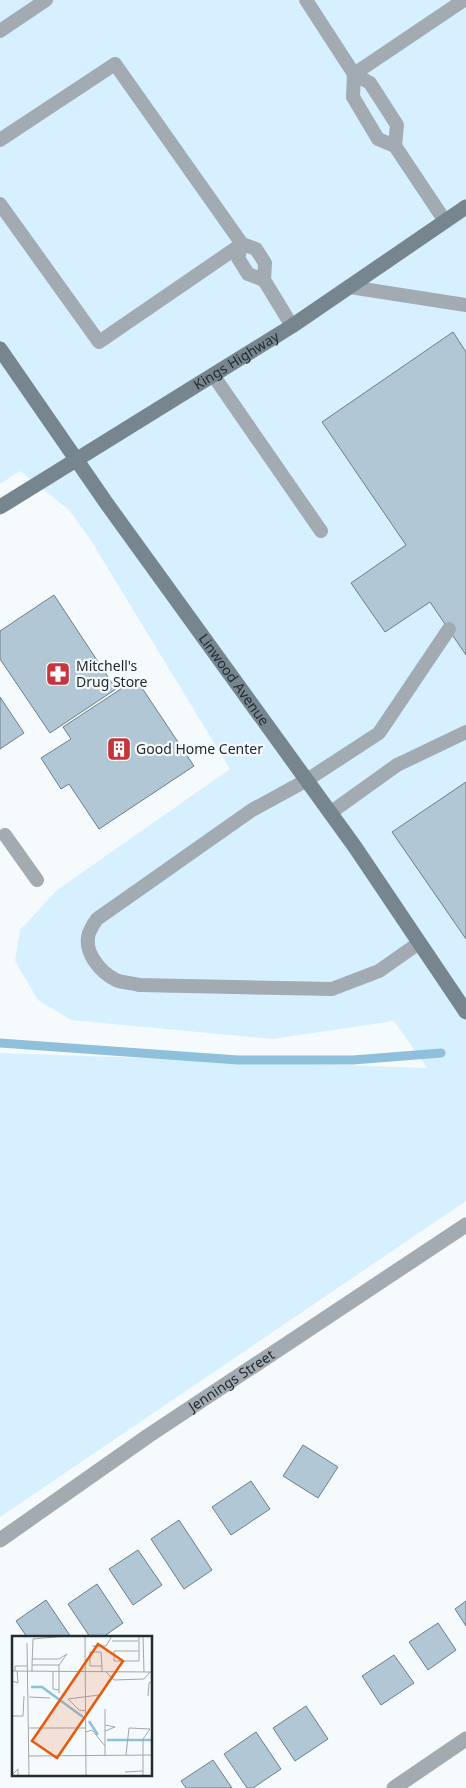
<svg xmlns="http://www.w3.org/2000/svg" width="466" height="1788" font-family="'Noto Sans',sans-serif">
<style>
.built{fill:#d7f0ff}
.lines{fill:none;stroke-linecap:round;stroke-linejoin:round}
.stream{stroke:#8fc0db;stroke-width:9}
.building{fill:#b1c7d5;stroke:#6a7f8b}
.lane{stroke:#a1abb1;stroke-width:14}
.street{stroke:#a1abb1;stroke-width:15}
.secondary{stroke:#77868e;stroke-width:15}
.labels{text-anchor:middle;stroke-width:4.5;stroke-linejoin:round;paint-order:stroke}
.street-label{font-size:14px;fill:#222b30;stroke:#f5fafc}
.poi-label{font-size:14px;fill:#222b30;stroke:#f5fafc;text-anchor:start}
.inset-river{fill:none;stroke:#8fc0db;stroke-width:2.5}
.inset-road{fill:none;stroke:#a1a7aa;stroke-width:1}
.view{fill:#e8590c;fill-opacity:0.15;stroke:#e8590c;stroke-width:2.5}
.inset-edge{fill:none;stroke:#222b30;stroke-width:2.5}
</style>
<rect width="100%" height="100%" fill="#f5fafc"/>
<!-- built -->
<path class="built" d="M0,0H466V1201L0,1517V1053L427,1068L394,1021L272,1039L71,1020L38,1000L15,961L20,930L57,890L230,769L90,539L69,510L20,471L0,484Z"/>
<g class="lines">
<!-- stream -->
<path class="stream" d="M0,1043L238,1060H353L441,1053"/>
</g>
<!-- building -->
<g class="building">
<path d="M453,332L466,352V655L430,602L385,632L351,583L406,545L322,422Z"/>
<path d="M54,595L116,689L50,733L0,659V631Z"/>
<path d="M136,679L194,766L99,829L69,784L61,789L41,758L71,739L63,727Z"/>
<path d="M0,697L24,733L0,749Z"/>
<path d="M466,782V939L392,832Z"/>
<path d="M303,1445L338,1467L318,1498L283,1476Z"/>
<path d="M251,1481L270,1509L231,1535L212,1507Z"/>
<path d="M179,1520L212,1570L184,1589L151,1539Z"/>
<path d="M138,1550L162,1585L133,1605L109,1569Z"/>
<path d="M97,1584L123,1623L103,1637H90L68,1604Z"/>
<path d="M46,1600L71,1637H27L16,1621Z"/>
<path d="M466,1601V1626L455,1609Z"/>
<path d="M438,1623L456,1650L428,1670L409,1642Z"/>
<path d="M394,1655L414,1683L381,1705L362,1676Z"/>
<path d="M306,1706L328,1739L295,1761L273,1728Z"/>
<path d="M256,1732L281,1769L253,1788H247L224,1754Z"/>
<path d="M213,1760L232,1788H186L181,1781Z"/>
</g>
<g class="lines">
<!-- lane -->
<g class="lane">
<path d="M306,0L354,74L464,0"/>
<path d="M0,31L46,0"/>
<path d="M354,74L370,83L397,125L395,146L378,139L353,97Z"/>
<path d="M0,140L115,64L242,244L256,249L265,263L264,280L292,326"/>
<path d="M395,146L445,221"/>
<path d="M0,204L99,342L242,244"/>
<path d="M242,244L238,258L248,274L264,280"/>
<path d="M350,287L466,305"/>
<path d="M213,375L321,531"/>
<path d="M330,813L397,765L466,732"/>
<path d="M5,835L37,880"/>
<path d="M419,943L379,971L332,989L139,985C132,983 123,983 116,980C100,972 83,952 89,933C91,928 94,923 97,919L252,810L307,780L379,733L449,629"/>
</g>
<!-- street -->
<g class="street">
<path id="s1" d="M0,1540L148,1436L466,1225"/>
<path d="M394,1788L466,1739"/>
</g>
<!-- secondary -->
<g class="secondary">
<path id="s2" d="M0,349L107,504L355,847L466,1012"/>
<path id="s3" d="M0,507L292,326L466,207"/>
</g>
</g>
<!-- icons -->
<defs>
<symbol id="pharmacy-square" viewBox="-11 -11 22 22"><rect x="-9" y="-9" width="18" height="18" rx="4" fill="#c5353b" stroke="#f5fafc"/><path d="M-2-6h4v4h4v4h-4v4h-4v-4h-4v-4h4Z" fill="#fff"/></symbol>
<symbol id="building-square" viewBox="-11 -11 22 22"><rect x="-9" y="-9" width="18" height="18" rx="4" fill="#c5353b" stroke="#f5fafc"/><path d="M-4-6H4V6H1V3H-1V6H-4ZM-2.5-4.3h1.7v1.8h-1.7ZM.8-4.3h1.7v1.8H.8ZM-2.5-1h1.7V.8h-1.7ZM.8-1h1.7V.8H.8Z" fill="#fff"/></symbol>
</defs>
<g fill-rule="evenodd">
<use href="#pharmacy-square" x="44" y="660" width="28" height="28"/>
<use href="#building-square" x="105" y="735" width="28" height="28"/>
</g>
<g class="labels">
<!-- street labels -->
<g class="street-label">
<text dy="5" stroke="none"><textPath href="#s3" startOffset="278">Kings Highway</textPath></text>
<text dy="5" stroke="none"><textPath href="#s2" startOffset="405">Linwood Avenue</textPath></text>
<text dy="5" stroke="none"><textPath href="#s1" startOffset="281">Jennings Street</textPath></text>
</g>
<!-- poi labels -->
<g class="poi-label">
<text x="76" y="671">Mitchell's<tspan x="76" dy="16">Drug Store</tspan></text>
<text x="136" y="754">Good Home Center</text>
</g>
</g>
<!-- overview -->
<g transform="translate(12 1636)">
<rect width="140" height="140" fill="#f5fafc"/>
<path class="inset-river" d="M19,51H30L71,81M77,85L86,99M95,104H140"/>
<path class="inset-road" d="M73,0L74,140M127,0V25H102V15H127M131,0L132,36M100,5H126M15,7L17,140M80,10H94L100,0M20,23H47L55,18L47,29M20,29L21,3L55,0M0,35L140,36M3,35V30H15M20,35V29H47V57M41,35V53L47,54M90,36V31L89,16H78V30H90M94,36L102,44L132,43L138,36M0,45L6,47L5,35M136,60L137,47L140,45M17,61L38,62M93,73V120M74,75L67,74L56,63L87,59M0,80H11L12,60M17,92H74M93,95L103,91L93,89M74,96L80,94L93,110M114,119L117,92L138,93L131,103V140M17,120L140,119M113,136L131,135M0,139L6,133V140"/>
<path class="view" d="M86,8L111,25L45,122L20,105Z"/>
<rect width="140" height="140" class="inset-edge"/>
</g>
</svg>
